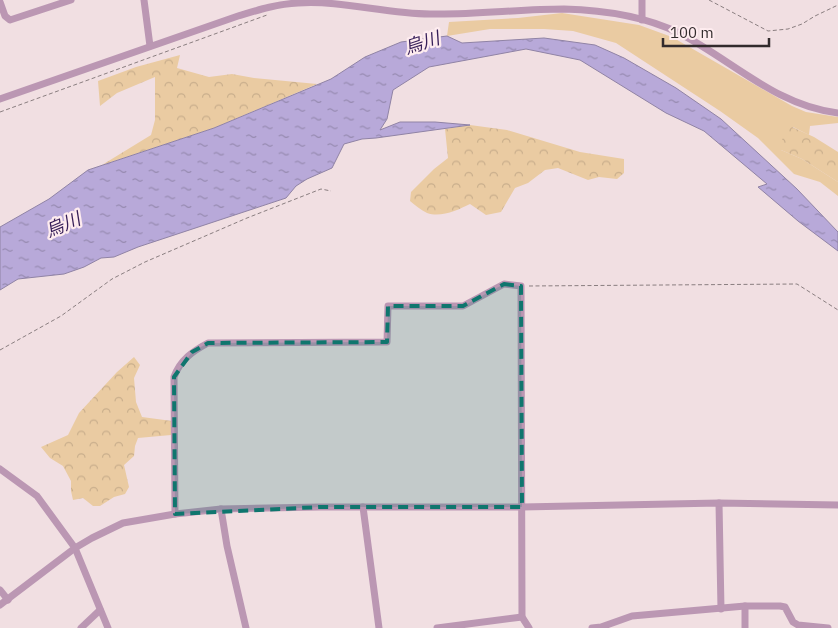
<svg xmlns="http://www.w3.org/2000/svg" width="838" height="628" font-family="'IBM Plex Sans','Noto Sans JP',sans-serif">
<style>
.grass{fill:#eacba2}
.forest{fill:url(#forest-crowns)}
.water{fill:url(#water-ripples);stroke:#9083a5}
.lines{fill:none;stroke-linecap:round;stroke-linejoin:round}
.path{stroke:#8a7e80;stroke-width:1;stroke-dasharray:4 2.5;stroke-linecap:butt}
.minor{stroke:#bb97b3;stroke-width:7}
.marked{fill:#0f766e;fill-opacity:0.2;stroke:#0f766e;stroke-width:4;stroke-dasharray:10 6;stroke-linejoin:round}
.labels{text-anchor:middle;stroke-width:4.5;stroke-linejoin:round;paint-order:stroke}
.water-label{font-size:18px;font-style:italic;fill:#371f59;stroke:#feecef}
</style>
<defs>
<pattern id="forest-crowns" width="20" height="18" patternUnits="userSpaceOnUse" patternTransform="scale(1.25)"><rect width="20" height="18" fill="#eacba2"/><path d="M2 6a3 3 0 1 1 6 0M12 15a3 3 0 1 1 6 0" fill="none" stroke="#c9ae8c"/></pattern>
<pattern id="water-ripples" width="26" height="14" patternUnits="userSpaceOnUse" patternTransform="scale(1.25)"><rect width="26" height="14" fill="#b8a9d9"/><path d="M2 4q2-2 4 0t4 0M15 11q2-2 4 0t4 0" fill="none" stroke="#968ab0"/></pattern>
</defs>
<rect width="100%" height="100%" fill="#f1dfe2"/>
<!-- grass -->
<path class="grass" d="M562,13L639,25L672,37L792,106L806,112L838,117V123L810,126L809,135L793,127L781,150L802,159L838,182V196L820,182L794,174L758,138L720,111L616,43L573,31L544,29H490L447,36L449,22L518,18Z"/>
<!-- forest -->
<g class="forest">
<path d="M180,55L177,68L209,77L232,74L254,78L317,84L214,128L102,165L151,135L155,120V77L117,93L100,106L98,81L136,67Z"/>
<path d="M470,125L507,130L580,152L624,159V173L617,179L599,177L588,180L558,168L545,170L528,183L515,188L501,212L486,215L470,204C458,210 441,218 427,213C421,210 415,205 410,201L411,192L434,169L448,158L445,129Z"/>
<path d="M792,127L814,137L838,152V182L802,159L781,150L780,143L789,128Z"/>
<path d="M134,357L140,365L134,378L136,402L142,417L172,421L171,435L138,438L135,446L134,456L124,465L129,487L125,494L114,497L100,506H93L83,498L73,500L71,491V481L63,466L50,458L41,447L68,435L79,413L117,372Z"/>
</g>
<!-- water -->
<path class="water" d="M447,36L462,43L544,38L595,45L624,58L676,88L721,119L797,189L838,232V251L798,221L758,187L767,184L704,131L666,113L580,60L526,49L429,67L393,90L387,119L380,130L400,122H435L470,125L376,138L362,139L344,144L332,168L307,179L296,186L286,198L138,247L114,257L101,258L84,267L64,274L18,279L0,290V227L49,199L88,170L214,128L331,79L365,57L401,42Z"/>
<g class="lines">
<!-- path -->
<g class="path">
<path d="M709,0L768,31L788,29L802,24L815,16L838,5"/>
<path d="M0,112L267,15"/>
<path d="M529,286L797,284L838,310"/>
<path d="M0,350L61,316L112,279L145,262L247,218L321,189L331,191"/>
</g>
<!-- minor -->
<g class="minor">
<path d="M144,0L150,46"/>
<path d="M0,2L5,16L10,20L71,0"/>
<path d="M642,20V0"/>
<path d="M0,99L238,16C258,10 277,4 298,3C342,0 386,14 430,14C475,15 519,9 564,9C602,10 644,16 679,33C732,60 776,106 838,113"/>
<path d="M0,469L37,496L75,548L108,628"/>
<path d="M719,503L721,609"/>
<path d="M363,507L379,628"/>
<path d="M221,509L227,546L246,628"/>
<path d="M175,514L174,377C180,360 193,351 208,343L387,342L388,306H463L504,284L521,286L522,617L529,628"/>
<path d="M0,590L8,600"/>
<path d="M0,605L75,548L92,538L123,523L175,514L221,509L320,507H522L719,503L838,505"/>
<path d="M745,606V628"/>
<path d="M81,628L100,610"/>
<path d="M437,628L522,617"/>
<path d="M592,628L601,627L632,616L745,606H780L785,607L793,622L798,625L828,628"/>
</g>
</g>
<!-- marked area -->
<path class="marked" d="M504,284L521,286L522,507H320L175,514L174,377L192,352L208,343L387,342L388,306H463Z"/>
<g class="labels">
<!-- water labels -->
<g class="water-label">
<text transform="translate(422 43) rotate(-18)" y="6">烏川</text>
<text transform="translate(63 225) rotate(-23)" y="6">烏川</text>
</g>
</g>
<!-- scale -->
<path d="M663 38v8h106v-8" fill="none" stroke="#322b2c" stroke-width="2.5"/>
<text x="670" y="38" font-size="15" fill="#322b2c" stroke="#feecef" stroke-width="4" paint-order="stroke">100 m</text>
</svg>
